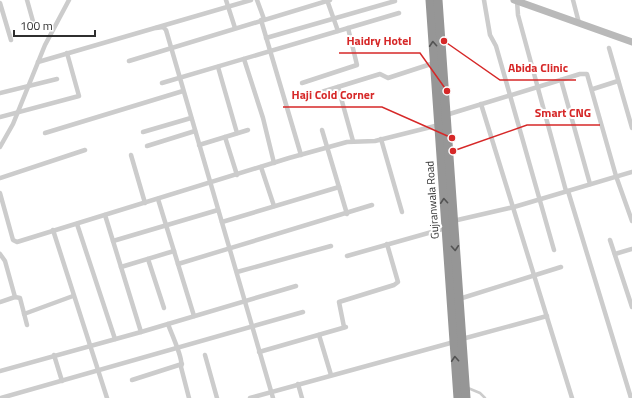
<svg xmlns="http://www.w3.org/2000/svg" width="632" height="398" font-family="'Titillium Web',sans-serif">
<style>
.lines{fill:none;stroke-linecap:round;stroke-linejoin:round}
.lane{stroke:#ccc;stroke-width:2.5}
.street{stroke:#ccc;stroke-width:4.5}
.secondary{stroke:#b9b9b9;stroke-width:7}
.highway{stroke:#969696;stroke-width:9}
.oneway{stroke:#535353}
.labels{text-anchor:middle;stroke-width:4;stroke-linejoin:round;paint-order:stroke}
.street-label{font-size:11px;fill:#2f2f2f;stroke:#fff}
.leader{fill:none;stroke:#d62828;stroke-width:1.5}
.callout-dot{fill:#d62828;stroke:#fff;stroke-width:1.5}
.callout-label{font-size:12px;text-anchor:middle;font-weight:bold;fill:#d62828;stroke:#fff;stroke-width:4;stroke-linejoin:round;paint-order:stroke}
</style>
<rect width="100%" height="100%" fill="#fff"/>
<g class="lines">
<!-- lane -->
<path class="lane" d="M468,388L480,393L485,398"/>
<!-- street -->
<g class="street">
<path d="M27,0L34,25"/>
<path d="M226,0L235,28"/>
<path d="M257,0L264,19"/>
<path d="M327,0L338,31"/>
<path d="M484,0L490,35L496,46L554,250"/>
<path d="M573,0L579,23"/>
<path d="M517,1L518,15L566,191"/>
<path d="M0,3L11,40"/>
<path d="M261,20L301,155"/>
<path d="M156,28L163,27L166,30L273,398"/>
<path d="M266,38L395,1"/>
<path d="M609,48L632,128"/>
<path d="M244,59L263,118L274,163"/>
<path d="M129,61L330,0"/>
<path d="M38,62L251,0"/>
<path d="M218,67L237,133"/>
<path d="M561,80L590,184"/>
<path d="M162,83L399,13"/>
<path d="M302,83L357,65L348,28"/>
<path d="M338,87L353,141"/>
<path d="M593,89L618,81"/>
<path d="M0,93L57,79"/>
<path d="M302,98L380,74L388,78L434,63"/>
<path d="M481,104L572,398"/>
<path d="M446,115L580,74H587L616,176L632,221"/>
<path d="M0,117L79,96L67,53"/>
<path d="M322,130L347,214"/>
<path d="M143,132L191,118"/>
<path d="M45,133L183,91"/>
<path d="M225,137L237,175"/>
<path d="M381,139L402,212"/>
<path d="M199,145L248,130"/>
<path d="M147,146L195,131"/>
<path d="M0,147L13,124L45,45L69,0"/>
<path d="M131,155L145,203"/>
<path d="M261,167L274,206"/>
<path d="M0,178L85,150"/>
<path d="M568,191L631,398"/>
<path d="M0,193L13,240L17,242L289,158L347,142L375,141L439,125"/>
<path d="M158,199L194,316"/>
<path d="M105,215L141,332"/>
<path d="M453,221L514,207L632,172"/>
<path d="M222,222L339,187"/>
<path d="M77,224L115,339"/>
<path d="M53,230L107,398"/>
<path d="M610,240L632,307"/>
<path d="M113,241L218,210"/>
<path d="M0,254L5,261L15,297"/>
<path d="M615,254L632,249"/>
<path d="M347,256L446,228"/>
<path d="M148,259L164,308"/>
<path d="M178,264L372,205"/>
<path d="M121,267L174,251"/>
<path d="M237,272L331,246"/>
<path d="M459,299L561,267"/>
<path d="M0,302L15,297L20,298L27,325"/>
<path d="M24,314L73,296"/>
<path d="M168,324C171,333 184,360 181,367L189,398"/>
<path d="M344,327L339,302L394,285L398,282L387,244"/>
<path d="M319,335L331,375"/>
<path d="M462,339L547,316"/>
<path d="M259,352L346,327"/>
<path d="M54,355L62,381"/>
<path d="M205,355L217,398"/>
<path d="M0,371L141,332L296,286"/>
<path d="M132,380L182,364"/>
<path d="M298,384L302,398"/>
<path d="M1,398L303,312"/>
<path d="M250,398L454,342"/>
</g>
<!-- secondary -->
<path class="secondary" d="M514,0L632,42"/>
<!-- highway -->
<g class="highway">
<path d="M430,0L458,398"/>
<path d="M438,0L466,398"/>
</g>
</g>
<!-- one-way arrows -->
<defs><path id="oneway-chevron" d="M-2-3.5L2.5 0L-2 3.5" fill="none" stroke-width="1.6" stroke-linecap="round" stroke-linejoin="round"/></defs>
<g class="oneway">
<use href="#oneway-chevron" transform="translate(433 44) rotate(-94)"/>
<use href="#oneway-chevron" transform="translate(444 201) rotate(-94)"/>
<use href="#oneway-chevron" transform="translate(455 248) rotate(86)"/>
<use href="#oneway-chevron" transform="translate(455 359) rotate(-94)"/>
</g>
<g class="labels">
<!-- street labels -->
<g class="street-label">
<text transform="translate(432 200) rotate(-94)" y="4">Gujranwala Road</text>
</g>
</g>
<!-- callouts -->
<path class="leader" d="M447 91L420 53H339M444 41L500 80H576M452 138L382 107H283M453 151L527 125H600"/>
<g class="callout-dot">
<circle cx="447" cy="91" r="4"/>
<circle cx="444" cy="41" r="4"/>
<circle cx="452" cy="138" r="4"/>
<circle cx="453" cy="151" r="4"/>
</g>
<g class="callout-label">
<text x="379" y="45">Haidry Hotel</text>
<text x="538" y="72">Abida Clinic</text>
<text x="333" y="99">Haji Cold Corner</text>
<text x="563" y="117">Smart CNG</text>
</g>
<!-- scale -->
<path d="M14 30v6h81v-6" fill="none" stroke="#2f2f2f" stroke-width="2"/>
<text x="20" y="30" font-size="12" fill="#2f2f2f" stroke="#ffffff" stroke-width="3" paint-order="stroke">100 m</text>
</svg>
